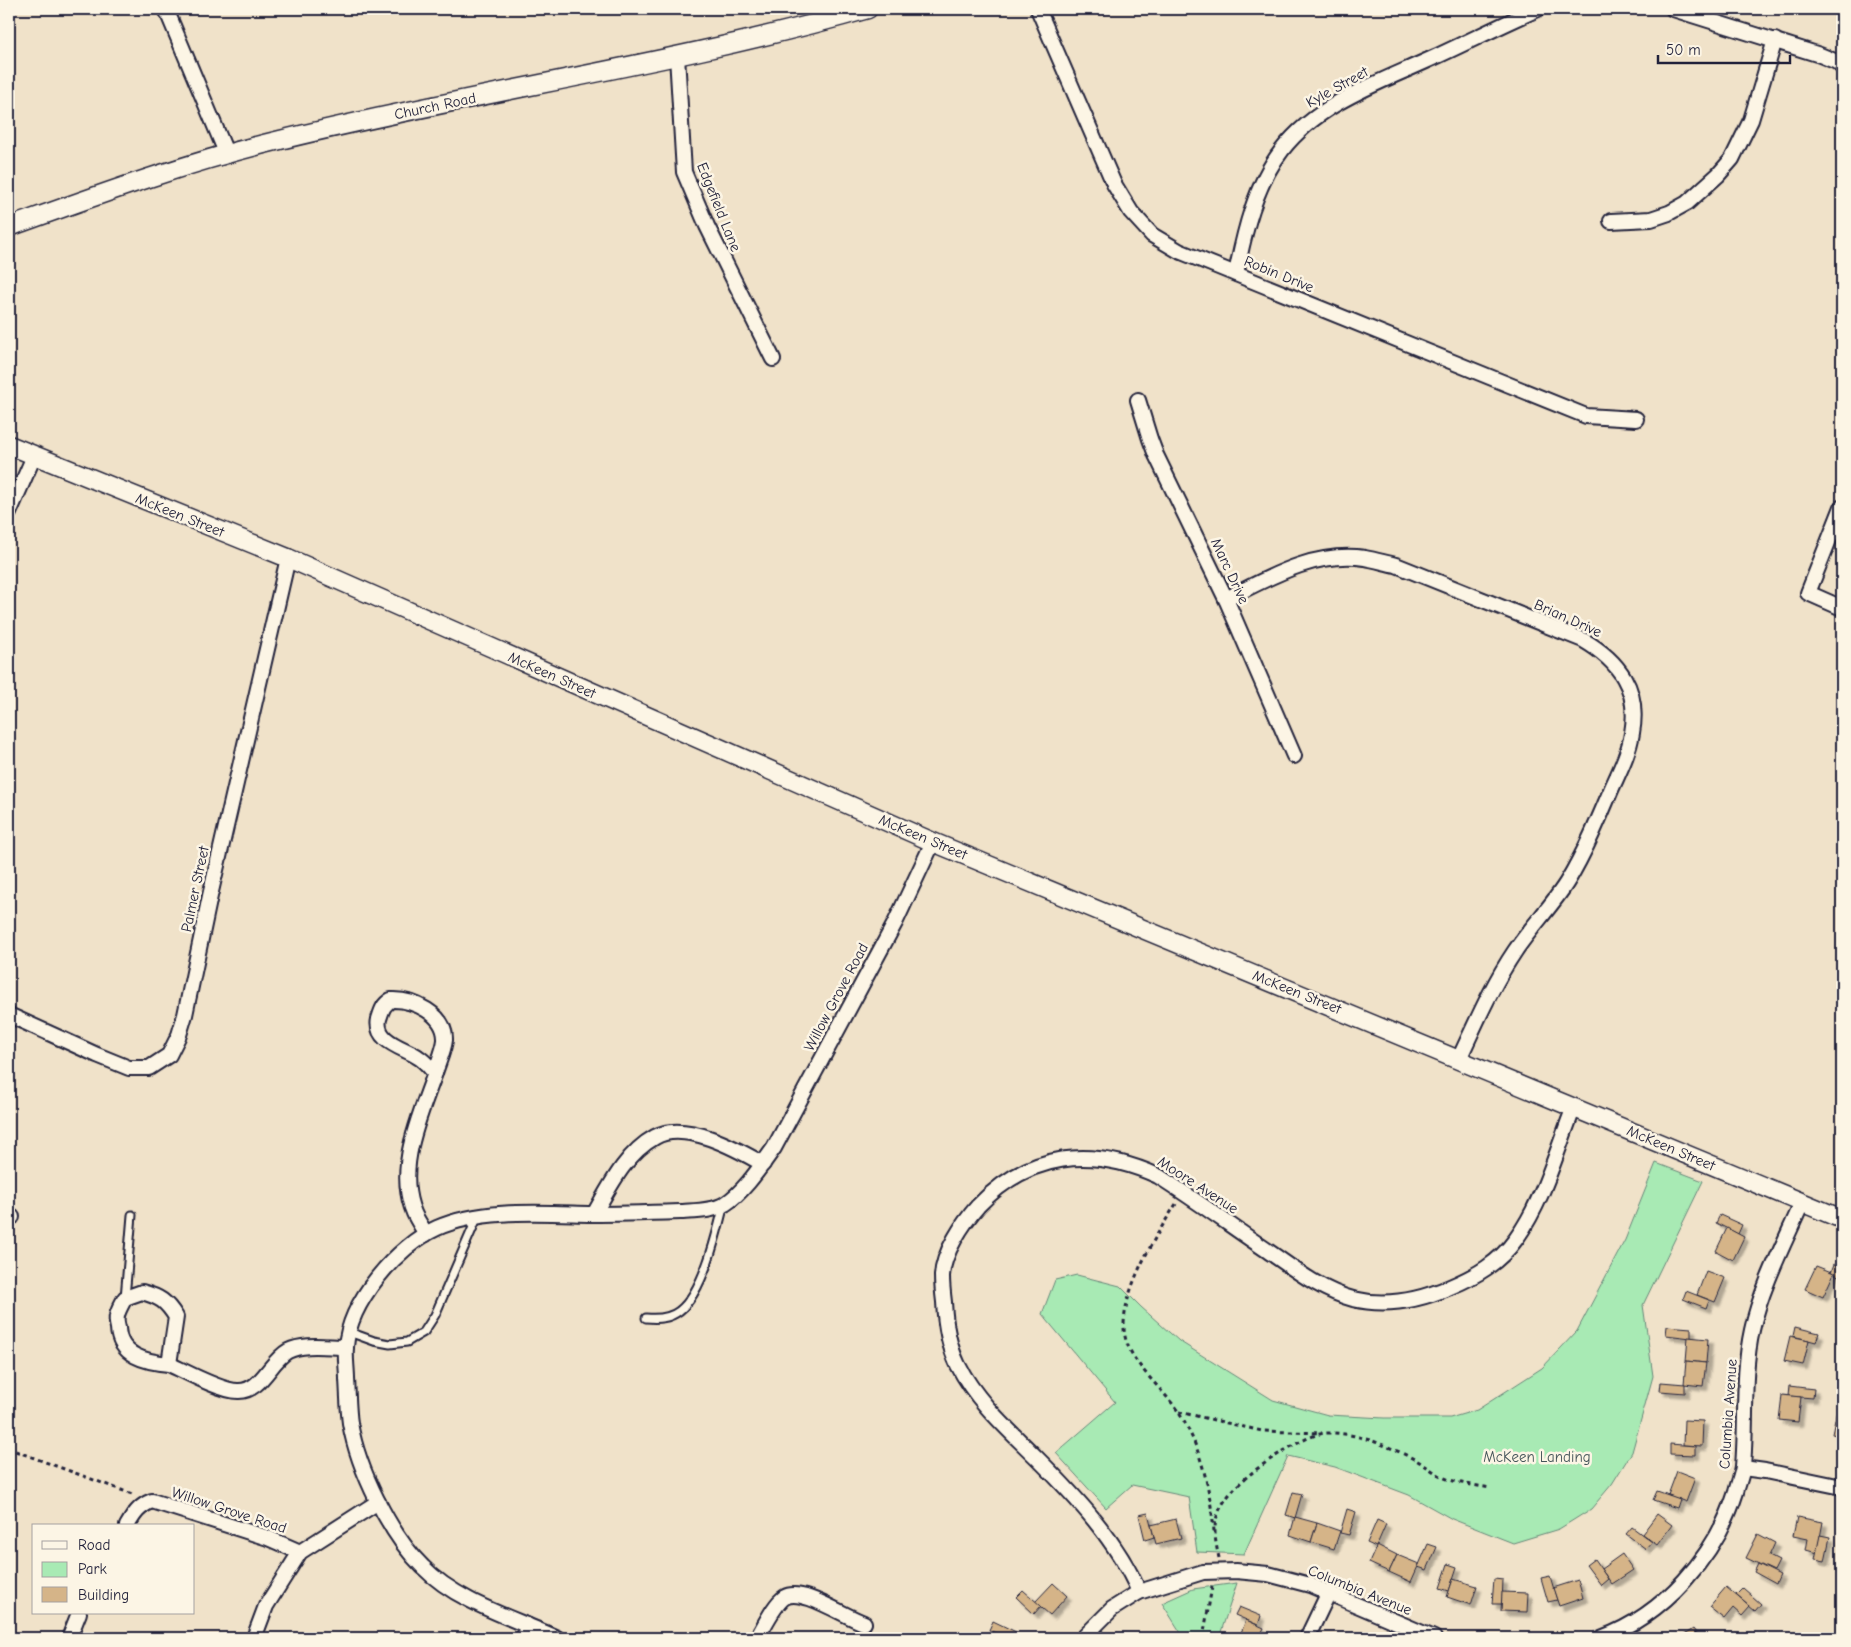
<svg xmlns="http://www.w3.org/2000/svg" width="1851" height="1647" font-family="'Comic Neue',sans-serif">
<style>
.green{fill:#a8eab4;stroke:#658678}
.building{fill:#d5b488;stroke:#22223b;filter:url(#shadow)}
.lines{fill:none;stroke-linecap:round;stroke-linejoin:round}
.service-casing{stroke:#22223b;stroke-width:11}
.minor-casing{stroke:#22223b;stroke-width:18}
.tertiary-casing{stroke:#22223b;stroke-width:21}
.path{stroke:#22223b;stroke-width:3;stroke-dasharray:4 4;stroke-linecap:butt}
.service{stroke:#fcf5e5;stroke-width:7}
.minor{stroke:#fcf5e5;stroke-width:14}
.tertiary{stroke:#fcf5e5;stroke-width:18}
.labels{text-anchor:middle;stroke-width:5;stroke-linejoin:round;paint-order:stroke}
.street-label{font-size:15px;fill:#22223b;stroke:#fcf5e5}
.park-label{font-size:15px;fill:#445459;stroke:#fcf5e5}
</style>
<defs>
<filter id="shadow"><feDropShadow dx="4.5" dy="4.5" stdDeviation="1" flood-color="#0004"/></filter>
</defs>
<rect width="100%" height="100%" fill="#f0e2c9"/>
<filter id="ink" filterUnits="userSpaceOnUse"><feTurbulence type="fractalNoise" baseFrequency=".02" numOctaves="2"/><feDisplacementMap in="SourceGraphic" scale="10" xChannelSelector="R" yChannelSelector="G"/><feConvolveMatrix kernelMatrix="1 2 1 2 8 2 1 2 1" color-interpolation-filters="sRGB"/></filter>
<g filter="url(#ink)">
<!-- green -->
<g class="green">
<path d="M1656,1163L1703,1181L1643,1305L1653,1376L1632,1452L1612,1484L1591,1509L1559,1529L1513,1543L1452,1519L1409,1495L1335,1467L1288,1456L1244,1554L1197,1552L1189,1497L1132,1485L1106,1508L1056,1453L1115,1402L1042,1314L1055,1280L1077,1275L1120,1286L1141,1307L1179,1341L1273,1400L1328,1415L1384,1418H1450L1477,1410L1542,1368L1577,1331L1625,1240Z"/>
<path d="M1237,1583L1219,1638H1184L1162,1603L1193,1589Z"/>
</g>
<!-- building -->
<g class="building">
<path d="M1720,1215L1742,1225L1738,1234L1716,1223Z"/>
<path d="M1727,1228L1744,1237L1733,1260L1716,1251Z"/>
<path d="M1834,1264L1842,1267V1278L1831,1272Z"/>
<path d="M1816,1266L1834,1273L1823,1297L1805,1289Z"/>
<path d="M1706,1271L1725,1278L1715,1302L1697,1295Z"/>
<path d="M1686,1291L1709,1300L1706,1308L1683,1299Z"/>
<path d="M1667,1326L1691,1328V1338L1666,1335Z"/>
<path d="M1795,1327L1819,1333L1816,1342L1793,1336Z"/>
<path d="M1790,1336L1809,1340L1803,1365L1784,1361Z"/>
<path d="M1688,1337L1708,1339L1706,1363L1686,1361Z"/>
<path d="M1686,1361L1706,1363L1703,1386L1684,1384Z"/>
<path d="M1661,1382L1685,1384V1393L1660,1391Z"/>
<path d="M1789,1386L1814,1389L1813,1398L1788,1396Z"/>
<path d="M1782,1395L1801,1397L1798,1422L1779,1420Z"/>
<path d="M1837,1410L1842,1411L1841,1436L1832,1434Z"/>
<path d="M1684,1420L1703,1421L1702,1446L1683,1445Z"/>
<path d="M1670,1444L1695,1446V1455L1670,1454Z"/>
<path d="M1677,1471L1695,1478L1686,1502L1668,1495Z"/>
<path d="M1657,1491L1680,1499L1677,1508L1653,1500Z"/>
<path d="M1293,1492L1302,1494L1295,1518L1286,1515Z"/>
<path d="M1347,1509L1356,1512L1349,1535L1340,1533Z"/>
<path d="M1148,1513L1154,1537L1145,1540L1139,1515Z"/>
<path d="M1657,1514L1672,1525L1657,1545L1642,1534Z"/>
<path d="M1295,1517L1317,1523L1311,1542L1290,1535Z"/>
<path d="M1797,1517L1823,1522L1817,1553L1806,1550L1808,1539L1793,1536Z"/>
<path d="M1176,1519L1181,1538L1156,1544L1151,1525Z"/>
<path d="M1377,1520L1386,1524L1376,1547L1367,1543Z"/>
<path d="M1317,1523L1340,1531L1334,1549L1311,1542Z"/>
<path d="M1632,1527L1652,1542L1646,1549L1626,1534Z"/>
<path d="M1758,1534L1775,1543L1769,1556L1779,1561L1774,1571L1746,1558Z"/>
<path d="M1820,1535L1830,1537L1825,1561L1815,1559Z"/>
<path d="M1428,1544L1437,1547L1427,1570L1418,1567Z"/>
<path d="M1377,1545L1397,1555L1389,1572L1369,1563Z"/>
<path d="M1622,1554L1633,1570L1612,1584L1601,1569Z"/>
<path d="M1397,1555L1419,1564L1411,1582L1389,1572Z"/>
<path d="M1594,1559L1608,1579L1601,1585L1586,1565Z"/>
<path d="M1448,1564L1457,1567L1449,1591L1440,1588Z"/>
<path d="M1758,1564L1780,1575L1776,1584L1754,1572Z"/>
<path d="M1550,1576L1557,1600L1548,1602L1541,1578Z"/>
<path d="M1453,1579L1477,1586L1471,1605L1447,1597Z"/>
<path d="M1494,1579L1503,1580L1502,1604H1492Z"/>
<path d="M1578,1580L1583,1598L1559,1606L1553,1588Z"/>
<path d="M1053,1583L1067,1596L1050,1615L1035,1602Z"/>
<path d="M1726,1587L1750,1607L1742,1616L1733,1608L1724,1619L1709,1607Z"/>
<path d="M1743,1588L1761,1604L1755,1611L1736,1595Z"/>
<path d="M1023,1590L1041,1606L1034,1614L1016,1597Z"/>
<path d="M1502,1592L1528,1593L1527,1612L1501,1611Z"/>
<path d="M1239,1607L1261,1616L1258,1625L1235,1615Z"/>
<path d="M1246,1620L1264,1628L1259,1638H1239Z"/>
<path d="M993,1621L1016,1632L1013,1638H1007L989,1630Z"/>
<path d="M1693,1629L1700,1638H1680Z"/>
</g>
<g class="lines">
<defs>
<g id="service">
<path d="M125,1298L132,1215"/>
<path d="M646,1318C657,1319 669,1319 679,1311C703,1293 717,1233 724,1204"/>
<path d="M349,1332L374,1341L390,1344L407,1342L424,1332L435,1315L477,1218"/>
</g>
<g id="minor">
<path d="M166,9L227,155"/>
<path d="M1038,9L1114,184L1131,212L1152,235L1179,251L1586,416L1636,419"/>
<path d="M1673,9L1820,55L1837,62L1842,67"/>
<path d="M677,56L684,172L707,226L773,359"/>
<path d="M1611,221L1651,219L1669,213L1687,203L1718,175L1732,159L1751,120L1775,40"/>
<path d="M1236,274C1244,233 1255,185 1282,150C1319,102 1381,82 1435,57C1470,41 1503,24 1538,9"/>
<path d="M1138,400L1150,439L1156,455L1226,599L1294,756"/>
<path d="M1842,507L1808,593L1842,608"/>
<path d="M9,513L34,456"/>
<path d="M1226,599C1270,577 1314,551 1365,558C1376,560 1386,563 1396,565L1583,640C1619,661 1640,689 1632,733C1629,753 1619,772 1611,790C1598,821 1585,852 1567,882C1552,906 1531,927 1515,951C1492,985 1476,1023 1459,1059"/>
<path d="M391,1000C413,999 446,1014 445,1040C444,1050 438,1063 435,1073C430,1068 425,1061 418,1057C405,1048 374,1042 379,1019C382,1010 383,1005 391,1000Z"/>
<path d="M9,1015L97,1055L129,1068H149L169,1055L179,1035L185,1015L210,896L288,558"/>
<path d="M594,1214C610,1186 626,1153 655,1137C685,1120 737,1149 763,1164"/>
<path d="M9,1217H12"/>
<path d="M426,1234C422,1227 417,1220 414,1213C395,1168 420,1116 435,1073"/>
<path d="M142,1292C160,1297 166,1301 176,1317L169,1364C146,1362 119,1356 118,1328C117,1324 116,1320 117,1316C118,1310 122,1304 125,1298Z"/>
<path d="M169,1364C186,1372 221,1391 238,1391C261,1392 270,1361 288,1351C304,1343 327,1347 346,1347"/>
<path d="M1743,1468L1765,1471L1842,1487"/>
<path d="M127,1526C134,1514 139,1506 152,1501L268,1538L300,1552"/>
<path d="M1139,1592C1117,1540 1075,1496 1036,1457C1008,1429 976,1401 958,1365C949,1346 945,1323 944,1302C943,1294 942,1285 942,1276C943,1253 963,1223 978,1206C1029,1152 1092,1146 1158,1176C1196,1200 1231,1226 1268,1251C1294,1269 1322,1291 1353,1299C1386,1307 1420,1300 1450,1287C1476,1276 1499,1263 1516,1239C1544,1200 1556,1152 1574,1107"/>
<path d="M69,1638L79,1613"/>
<path d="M254,1638L266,1606L300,1552L378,1502"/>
<path d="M524,1638L527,1625"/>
<path d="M557,1638C513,1618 457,1602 423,1567C390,1535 358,1469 350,1423C348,1409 348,1393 347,1379C347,1369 345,1358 346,1347C349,1302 397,1246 437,1228C481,1208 544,1213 591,1214C622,1214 652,1213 683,1212C696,1211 713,1211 725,1204C744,1192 761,1166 774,1148L895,923L933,842"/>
<path d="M757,1638C764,1627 774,1604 785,1597C802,1587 845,1617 864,1623"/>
<path d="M1083,1638L1112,1609L1139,1592L1203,1572L1236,1571L1268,1574L1310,1585L1434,1638"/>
<path d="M1307,1638L1329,1592"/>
<path d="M1601,1638C1664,1615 1716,1556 1736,1492C1738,1484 1742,1475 1743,1466C1747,1421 1742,1375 1752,1330C1761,1288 1785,1242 1802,1203"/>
</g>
<g id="tertiary">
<path d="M9,227C98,195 188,162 280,140C475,92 675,64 868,9"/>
<path d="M9,445L288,558L933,842L1842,1219"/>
</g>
</defs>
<!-- service casing -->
<use href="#service" class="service-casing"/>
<!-- minor casing -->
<use href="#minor" class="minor-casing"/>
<!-- tertiary casing -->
<use href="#tertiary" class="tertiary-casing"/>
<!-- path -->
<g class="path">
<path d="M1176,1204C1155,1237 1123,1288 1124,1328C1125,1361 1162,1386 1179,1413C1202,1449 1210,1490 1214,1531"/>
<path d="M1179,1412L1262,1431L1322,1433"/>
<path d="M9,1451L10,1449L132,1494"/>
<path d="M1219,1558C1217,1549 1215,1540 1215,1531C1214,1507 1235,1486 1253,1472C1268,1460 1307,1434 1326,1433C1357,1432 1388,1446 1414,1459C1426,1465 1437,1476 1450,1480C1463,1484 1478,1486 1491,1488"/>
<path d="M1203,1638L1212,1587"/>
</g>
<!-- service -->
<use href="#service" class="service"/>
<!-- minor -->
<use href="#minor" class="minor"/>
<!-- tertiary -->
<use href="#tertiary" class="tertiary"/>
</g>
</g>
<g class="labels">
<!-- street labels -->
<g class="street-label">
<text transform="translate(1337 87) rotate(-29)" y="5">Kyle Street</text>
<text transform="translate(435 106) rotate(-12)" y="5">Church Road</text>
<text transform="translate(719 207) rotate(68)" y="5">Edgefield Lane</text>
<text transform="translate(1279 274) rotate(22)" y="5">Robin Drive</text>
<text transform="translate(180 515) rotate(22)" y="5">McKeen Street</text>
<text transform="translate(1230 571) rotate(65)" y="5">Marc Drive</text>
<text transform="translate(1568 618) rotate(24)" y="5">Brian Drive</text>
<text transform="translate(552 675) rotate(24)" y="5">McKeen Street</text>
<text transform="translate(923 837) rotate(23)" y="5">McKeen Street</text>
<text transform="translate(195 889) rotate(-78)" y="5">Palmer Street</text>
<text transform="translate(1297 992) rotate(22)" y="5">McKeen Street</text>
<text transform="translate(836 997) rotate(-62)" y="5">Willow Grove Road</text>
<text transform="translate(1671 1148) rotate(23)" y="5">McKeen Street</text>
<text transform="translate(1198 1185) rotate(33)" y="5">Moore Avenue</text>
<text transform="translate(1728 1414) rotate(-86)" y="5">Columbia Avenue</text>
<text transform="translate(229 1510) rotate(18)" y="5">Willow Grove Road</text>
<text transform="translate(1360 1590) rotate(22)" y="5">Columbia Avenue</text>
</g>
<!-- park labels -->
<g class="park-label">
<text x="1537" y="1462">McKeen Landing</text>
</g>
</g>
<!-- margin -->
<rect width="1851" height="1647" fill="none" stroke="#fcf5e5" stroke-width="30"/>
<rect x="15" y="15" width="1821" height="1617" fill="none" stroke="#22223b" stroke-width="2" filter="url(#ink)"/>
<!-- legend -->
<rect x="32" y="1524" width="162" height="90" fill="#fcf5e5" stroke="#a5a1a1"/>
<rect x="42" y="1541" width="25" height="8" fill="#fcf5e5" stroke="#a5a1a1"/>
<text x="78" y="1550" font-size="15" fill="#22223b">Road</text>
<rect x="42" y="1562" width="25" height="15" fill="#a8eab4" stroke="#a5a1a1"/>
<text x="78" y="1574" font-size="15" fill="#22223b">Park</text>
<rect x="42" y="1587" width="25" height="15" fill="#d5b488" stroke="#a5a1a1"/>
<text x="78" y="1600" font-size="15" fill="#22223b">Building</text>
<!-- scale -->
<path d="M1658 55v8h132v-8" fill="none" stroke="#22223b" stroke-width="2.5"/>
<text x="1666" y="55" font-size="15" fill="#22223b" stroke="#fcf5e5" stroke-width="4" paint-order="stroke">50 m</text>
</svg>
